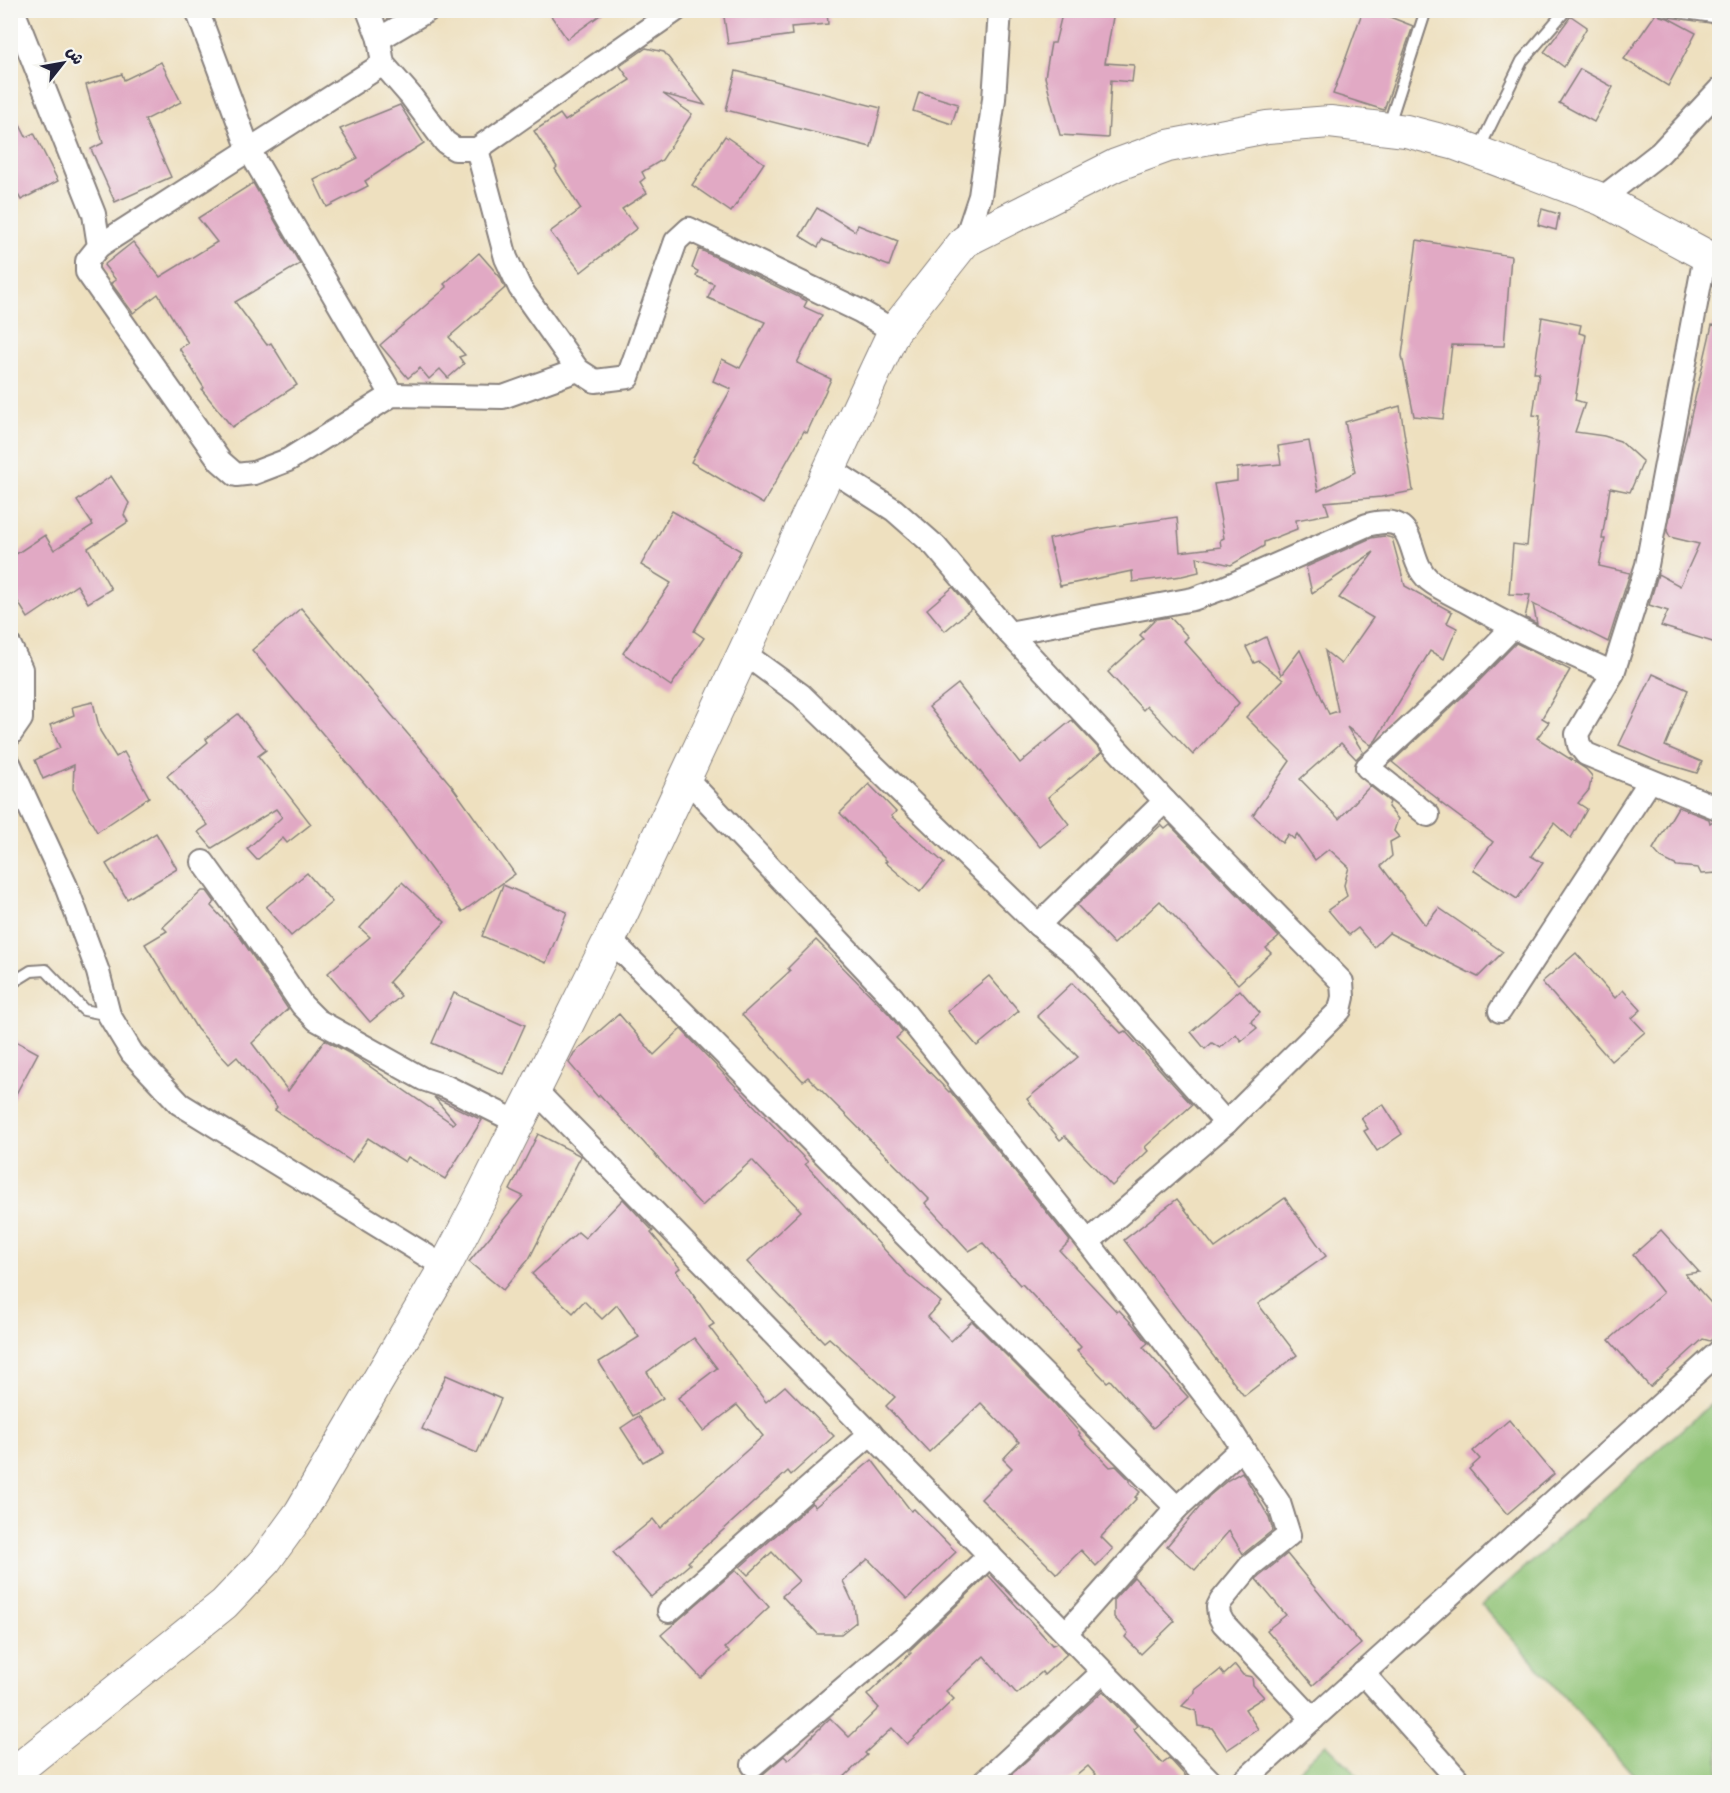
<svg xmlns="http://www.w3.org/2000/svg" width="1730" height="1793" font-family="Dekko,'Playpen Sans Arabic',sans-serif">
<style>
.green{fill:#8fc374;stroke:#587258;stroke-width:1.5}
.building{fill:#e1a9c4}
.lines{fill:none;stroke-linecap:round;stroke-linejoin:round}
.lane-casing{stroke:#88817d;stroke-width:14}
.street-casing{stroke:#88817d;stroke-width:26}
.secondary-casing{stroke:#88817d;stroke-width:34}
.lane{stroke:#fff;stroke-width:10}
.street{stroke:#fff;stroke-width:22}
.secondary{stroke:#fff;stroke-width:32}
</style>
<rect width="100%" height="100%" fill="#f6f6f2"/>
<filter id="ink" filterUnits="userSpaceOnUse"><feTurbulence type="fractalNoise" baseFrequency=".0167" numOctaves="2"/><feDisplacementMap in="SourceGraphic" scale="12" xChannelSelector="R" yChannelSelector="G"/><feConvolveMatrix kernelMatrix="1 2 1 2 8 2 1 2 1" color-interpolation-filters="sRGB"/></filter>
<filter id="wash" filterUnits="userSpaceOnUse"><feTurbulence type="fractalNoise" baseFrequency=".008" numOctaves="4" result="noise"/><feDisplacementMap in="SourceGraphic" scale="24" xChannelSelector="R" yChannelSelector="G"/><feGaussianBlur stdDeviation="1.35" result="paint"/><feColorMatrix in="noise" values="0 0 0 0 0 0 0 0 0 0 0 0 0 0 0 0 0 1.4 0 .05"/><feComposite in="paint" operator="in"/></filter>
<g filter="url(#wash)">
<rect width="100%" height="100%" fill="#eee0bf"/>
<!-- green -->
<g class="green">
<path d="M1719,1397V1782H1640L1482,1605Z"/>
<path d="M1326,1744L1365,1782H1286Z"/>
</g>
<g id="blocks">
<!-- building -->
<g class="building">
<path d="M547,10H607L567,39Z"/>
<path d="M723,10H827L828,24L791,27L792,35L728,44Z"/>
<path d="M1063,10H1087L1113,17L1105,63L1134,65L1132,82L1111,80L1108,138L1060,135L1045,77L1051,43H1055Z"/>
<path d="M1363,10H1372L1413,26L1384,110L1333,94Z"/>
<path d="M1657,12L1660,16L1668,18L1696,33L1668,86L1624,59Z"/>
<path d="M1571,16L1587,27L1564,67L1544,52Z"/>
<path d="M646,48L664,52L705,105L663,94L692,114L662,160L642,172L645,178L640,182L647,193L622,209L637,228L581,272L550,232L581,209L555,169L557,167L534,131L560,114L565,121L630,80L620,66Z"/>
<path d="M161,62L181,102L145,120L171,177L115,202L91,149L103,143L86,85L122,74L124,80Z"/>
<path d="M1580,69L1613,87L1594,122L1559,103Z"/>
<path d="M736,71L881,108L871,147L726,110Z"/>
<path d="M919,92L958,104L952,124L913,111Z"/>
<path d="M10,105L26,137L34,133L58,181L21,200L10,180Z"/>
<path d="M400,105L424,143L365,181L368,186L327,207L314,180L358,158L340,129Z"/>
<path d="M725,136L764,163L731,212L692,185Z"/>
<path d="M253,183L300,264L235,302L267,345L271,343L297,385L232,427L202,390L204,388L179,348L188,343L158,294L133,313L111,283L116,280L104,265L133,242L160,277L217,242L198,218Z"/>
<path d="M817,208L855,231L858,225L898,241L889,266L822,240L818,247L800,236Z"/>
<path d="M1542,209L1559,214L1556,230L1538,225Z"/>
<path d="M1417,240L1511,256L1504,346L1452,345L1443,419L1414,416L1402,356Z"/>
<path d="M699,249L807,301L804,307L822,315L797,363L831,379L807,433L804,431L763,504L691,462L731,389L713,381L722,359L740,368L765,322L708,298L714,284L696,276L698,271L692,268Z"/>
<path d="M479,253L500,277L505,288L449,337L465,355L459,357L464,364L448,378L440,369L429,379L420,368L408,378L380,345L447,287L444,284Z"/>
<path d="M1542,317L1581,325L1579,333L1586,335L1575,400L1585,403L1575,432L1604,436L1620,441L1643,462L1630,492L1610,488L1602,539H1605L1599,566L1630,573L1608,642L1533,604L1537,624L1528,619L1525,618L1530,595L1509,594L1513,544L1527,546L1540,416L1533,415L1539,373H1534Z"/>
<path d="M1712,325L1719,326V644L1661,626L1668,611L1649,605L1658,574L1680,586L1699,544L1670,537L1667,531L1680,463Z"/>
<path d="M1400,406L1413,491L1381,497L1325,502L1329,514L1296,520L1297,529L1264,542V546L1231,565L1197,557L1199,572L1182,576L1133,582L1132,571L1060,586L1049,539L1102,528L1177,517L1180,552L1221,547L1220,540L1224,538L1214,484L1237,481V468L1281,464L1278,446L1309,441L1318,491L1355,472L1345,422Z"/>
<path d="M111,476L129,503L124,515L128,522L88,548L111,589L88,603L77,585L28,618L10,589V558L45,535L54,550L93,525L77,501Z"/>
<path d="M672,511L741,551L694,631L704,638L671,686L623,653L671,583L641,565Z"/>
<path d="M1384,536L1392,538L1405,586L1452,612L1447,623L1457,628L1444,659L1430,651L1376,740L1371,745L1347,727L1363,752L1356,759L1341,743L1300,779L1339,819L1370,786L1390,802L1388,807L1398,819L1394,831L1399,837L1390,842L1392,856L1381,866L1425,925L1439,908L1503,952L1478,977L1389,933L1374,947L1358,928L1349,935L1328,910L1347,896L1344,885L1349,867L1329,849L1315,860L1297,834L1294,839L1288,834L1282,843L1253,815L1290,761L1246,717L1283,680L1259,661L1254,663L1246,647L1266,637L1281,675L1300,650L1329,714L1338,711L1325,651L1341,664L1373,618L1339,598L1374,552L1312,593L1306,567L1371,538Z"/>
<path d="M953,587L971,609L945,631L927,609Z"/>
<path d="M301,608L451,785L515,874L462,912L392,816L252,650Z"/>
<path d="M1170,617L1188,637L1184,641L1239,703L1193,755L1147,706L1143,710L1108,672L1144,639L1140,635L1156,619Z"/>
<path d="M1516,643L1570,670L1542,718L1549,722L1537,738L1586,769L1592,776L1589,790L1578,803L1587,809L1571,838L1554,823L1531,856L1543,863L1517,899L1473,870L1493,842L1438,801L1439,800L1392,762L1476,684Z"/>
<path d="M1653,674L1688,690L1665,746L1702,762L1697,773L1657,761L1619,745Z"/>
<path d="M958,684L1020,763L1072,720L1102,752L1048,797L1069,824L1040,847L929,707Z"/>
<path d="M93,702L100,731L116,757L124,752L149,797L97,832L73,789L74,765L43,779L35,760L60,748L50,725L74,715L72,707Z"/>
<path d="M238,714L266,750L258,756L311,824L287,843L283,838L257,860L247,849L282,817L276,809L212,848L198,832L208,825L167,776L208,742L206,739Z"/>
<path d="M869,784L896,812L891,816L944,863L920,892L885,862L887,861L840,813Z"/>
<path d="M1678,807L1709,819L1710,823L1713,821L1719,822V873L1701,874L1698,868L1677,866L1661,858L1653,849Z"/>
<path d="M1161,825L1165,829L1170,825L1279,937L1266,948L1271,953L1238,984L1160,901L1114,944L1077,905Z"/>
<path d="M156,833L177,869L127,899L106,864Z"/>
<path d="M307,873L332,902L291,936L266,907Z"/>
<path d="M402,882L445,922L389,982L401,996L370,1022L328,973L370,937L360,928Z"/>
<path d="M503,885L567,912L546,963L482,936Z"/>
<path d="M202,891H207L215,902L211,906L240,937L288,1009L252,1043L288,1091L325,1040L356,1057L453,1124L455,1122L434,1097L482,1120L445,1179L408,1157L405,1162L368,1138L352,1162L275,1110L277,1107L237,1057L229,1064L197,1029L145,944L167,931L163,927Z"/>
<path d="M816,940L890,1015L903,1032L896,1038L949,1092L950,1091L1070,1241L1060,1251L1117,1312L1119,1310L1136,1328L1148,1343L1143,1347L1188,1397L1153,1428L1110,1380L1107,1382L1077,1351L1081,1347L1022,1284L1020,1285L983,1243L969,1251L925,1203L929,1199L808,1077L803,1081L742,1015L790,971L788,968Z"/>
<path d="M1576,953L1615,998L1623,990L1641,1010L1632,1018L1645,1032L1611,1061L1542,982Z"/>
<path d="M989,976L1019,1011L977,1046L947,1011Z"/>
<path d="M1072,983L1121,1033L1125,1031L1192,1105L1145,1147L1148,1151L1112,1186L1065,1136L1060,1140L1027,1099L1078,1057L1037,1016Z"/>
<path d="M1240,990L1260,1013L1251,1021L1257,1028L1241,1041L1236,1034L1220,1048L1212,1043L1205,1049L1191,1032Z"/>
<path d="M454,993L525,1025L503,1074L432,1043Z"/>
<path d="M619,1014L654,1055L681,1029L808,1162L805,1164L907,1274L941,1302L928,1317L951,1341L972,1321L1054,1403L1080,1433L1079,1435L1110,1467L1116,1466L1130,1480V1483L1140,1492L1135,1497L1137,1498L1101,1537L1113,1549L1096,1566L1081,1550L1057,1574L981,1499L1012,1468L1003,1459L1019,1442L981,1403L929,1452L886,1406L895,1397L829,1338L824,1342L747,1262L801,1211L752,1160L702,1206L600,1095L598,1097L569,1063L574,1053Z"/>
<path d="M10,1038L38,1053L10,1105Z"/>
<path d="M1383,1104L1402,1134L1377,1151L1364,1131L1368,1129L1361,1118Z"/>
<path d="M538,1134L581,1156L529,1259L503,1290L469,1262L523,1196L510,1190Z"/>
<path d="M1285,1198L1326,1256L1258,1304L1297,1355L1244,1396L1124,1240L1177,1199L1215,1248Z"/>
<path d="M623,1199L653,1231L651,1233L680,1268L676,1271L714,1324L709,1327L766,1402L785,1386L834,1436L791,1475L788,1471L688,1562L690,1564L651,1597L613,1552L653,1519L660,1528L763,1436L737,1405L703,1431L678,1398L717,1368L694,1338L647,1372L663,1398L633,1416L599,1362L639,1337L617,1305L602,1319L584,1301L573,1313L532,1274L578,1232L585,1238Z"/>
<path d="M1661,1230L1699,1272L1685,1274L1719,1312V1332L1710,1341L1703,1339L1650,1387L1609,1340L1663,1293L1633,1255Z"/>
<path d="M446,1375L501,1399L477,1453L422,1429Z"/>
<path d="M639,1416L662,1451L643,1462L621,1428Z"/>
<path d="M1509,1420L1554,1474L1507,1514L1469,1469L1480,1459L1473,1451Z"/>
<path d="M872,1460L911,1511L914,1509L956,1552L907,1599L868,1559L843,1581L854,1605L856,1622L841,1634H818L782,1596L799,1581L772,1552L748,1575L740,1567L812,1503L815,1507Z"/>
<path d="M1242,1472L1269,1517L1273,1530L1243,1554L1229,1531L1195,1570L1167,1546L1209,1496L1228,1480Z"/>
<path d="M1287,1554L1361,1644L1313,1685L1267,1630L1286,1615L1256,1579Z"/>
<path d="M736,1570L769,1607L725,1648L729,1652L701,1678L661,1635Z"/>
<path d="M988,1575L1052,1645L1057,1643L1067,1654L1044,1675L1042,1672L1017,1694L984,1656L946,1691L954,1699L907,1744L892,1728L865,1753L867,1755L839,1782H749L753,1778L762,1775L784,1756L788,1760L830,1718L849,1737L879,1708L867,1695L911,1653L909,1651Z"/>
<path d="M1134,1577L1175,1621L1141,1654L1125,1637L1128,1633L1114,1617V1599Z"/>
<path d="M1235,1665L1243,1675L1252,1677L1253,1685L1264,1697L1245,1709L1258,1729L1227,1750L1212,1728L1198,1726L1196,1711L1182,1706L1195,1693V1690L1220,1670L1224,1675Z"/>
<path d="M1103,1691L1137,1726L1133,1729L1162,1763L1169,1758L1191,1782H1102L1088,1766L1069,1782H1003Z"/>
</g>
</g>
</g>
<g filter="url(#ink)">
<use href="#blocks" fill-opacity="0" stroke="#88817d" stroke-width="1.5"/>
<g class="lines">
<defs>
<g id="lane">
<path d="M1664,10L1720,18"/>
<path d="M1388,127L1426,10"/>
<path d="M1479,149L1522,61L1566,10"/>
<path d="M10,984L31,971L46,970L84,1010L109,1015"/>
</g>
<g id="street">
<path d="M13,10L94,214L99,246L87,261V272L220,461L236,475L254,473L288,460L392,395L503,397L578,370L595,381L628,377L676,241L689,229L860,311L894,331"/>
<path d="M197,10L249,150L392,395"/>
<path d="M368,10L379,39L383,64L410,95L445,142L455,149H477L506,258L520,288L578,370"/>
<path d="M379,39L428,10"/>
<path d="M477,149L676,10"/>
<path d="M1601,199L1660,153L1720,89"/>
<path d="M965,241L980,196L994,99L1000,10"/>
<path d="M99,246L383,64"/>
<path d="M1705,256L1647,565L1613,673L1577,734L1579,745L1586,754L1720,809"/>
<path d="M830,469L894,510L935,546L1009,633L1165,801L1342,982L1343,997L1340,1010L1226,1123L1088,1242"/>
<path d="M1009,633L1193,599L1226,587L1367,525C1422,510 1403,557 1429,580C1440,589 1456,596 1469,603C1515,630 1564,651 1613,673"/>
<path d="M10,646L21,669V719L10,735"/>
<path d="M745,654L801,695L1038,925L1082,960L1226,1123"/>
<path d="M10,765L66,886L98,972L109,1015L132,1053L180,1104L445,1267"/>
<path d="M684,776L893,998L1088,1242L1227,1424L1242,1448L1177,1508L1066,1633"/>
<path d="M1428,815L1367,767L1467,674L1512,628"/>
<path d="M203,862L241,915L302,1005L317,1020L423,1079L447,1087L519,1123"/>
<path d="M1038,925L1165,801"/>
<path d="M610,939L1177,1508"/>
<path d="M1500,1011L1650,781"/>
<path d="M535,1090L1211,1782"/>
<path d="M1242,1448L1279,1503L1289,1535L1250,1566L1221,1601L1218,1607L1219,1615L1223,1623L1313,1719"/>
<path d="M669,1611L871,1433"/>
<path d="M1363,1673L1460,1782"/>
<path d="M753,1765L903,1638L990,1555"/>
<path d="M984,1782L1103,1672"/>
<path d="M1243,1782L1720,1351"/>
</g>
<path id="secondary" d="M10,1776L224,1604L265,1561L300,1513L445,1267L485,1190L610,939L894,331L965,241L1116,165L1168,146L1267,127L1330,122L1406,131L1456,144L1601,199L1720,263"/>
</defs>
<!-- lane casing -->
<use href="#lane" class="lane-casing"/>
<!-- street casing -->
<use href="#street" class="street-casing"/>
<!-- secondary casing -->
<use href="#secondary" class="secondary-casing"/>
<!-- lane -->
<use href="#lane" class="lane"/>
<!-- street -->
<use href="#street" class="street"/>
<!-- secondary -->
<use href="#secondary" class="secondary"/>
</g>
</g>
<!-- margin -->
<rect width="1730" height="1793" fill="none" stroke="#f6f6f2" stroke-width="36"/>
<!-- north arrow -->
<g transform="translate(63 63) rotate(59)" stroke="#f6f6f2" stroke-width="4.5" paint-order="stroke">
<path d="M0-4.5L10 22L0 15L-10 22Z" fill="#22223b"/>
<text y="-9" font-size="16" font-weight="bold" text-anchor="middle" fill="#22223b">ش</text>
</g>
</svg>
